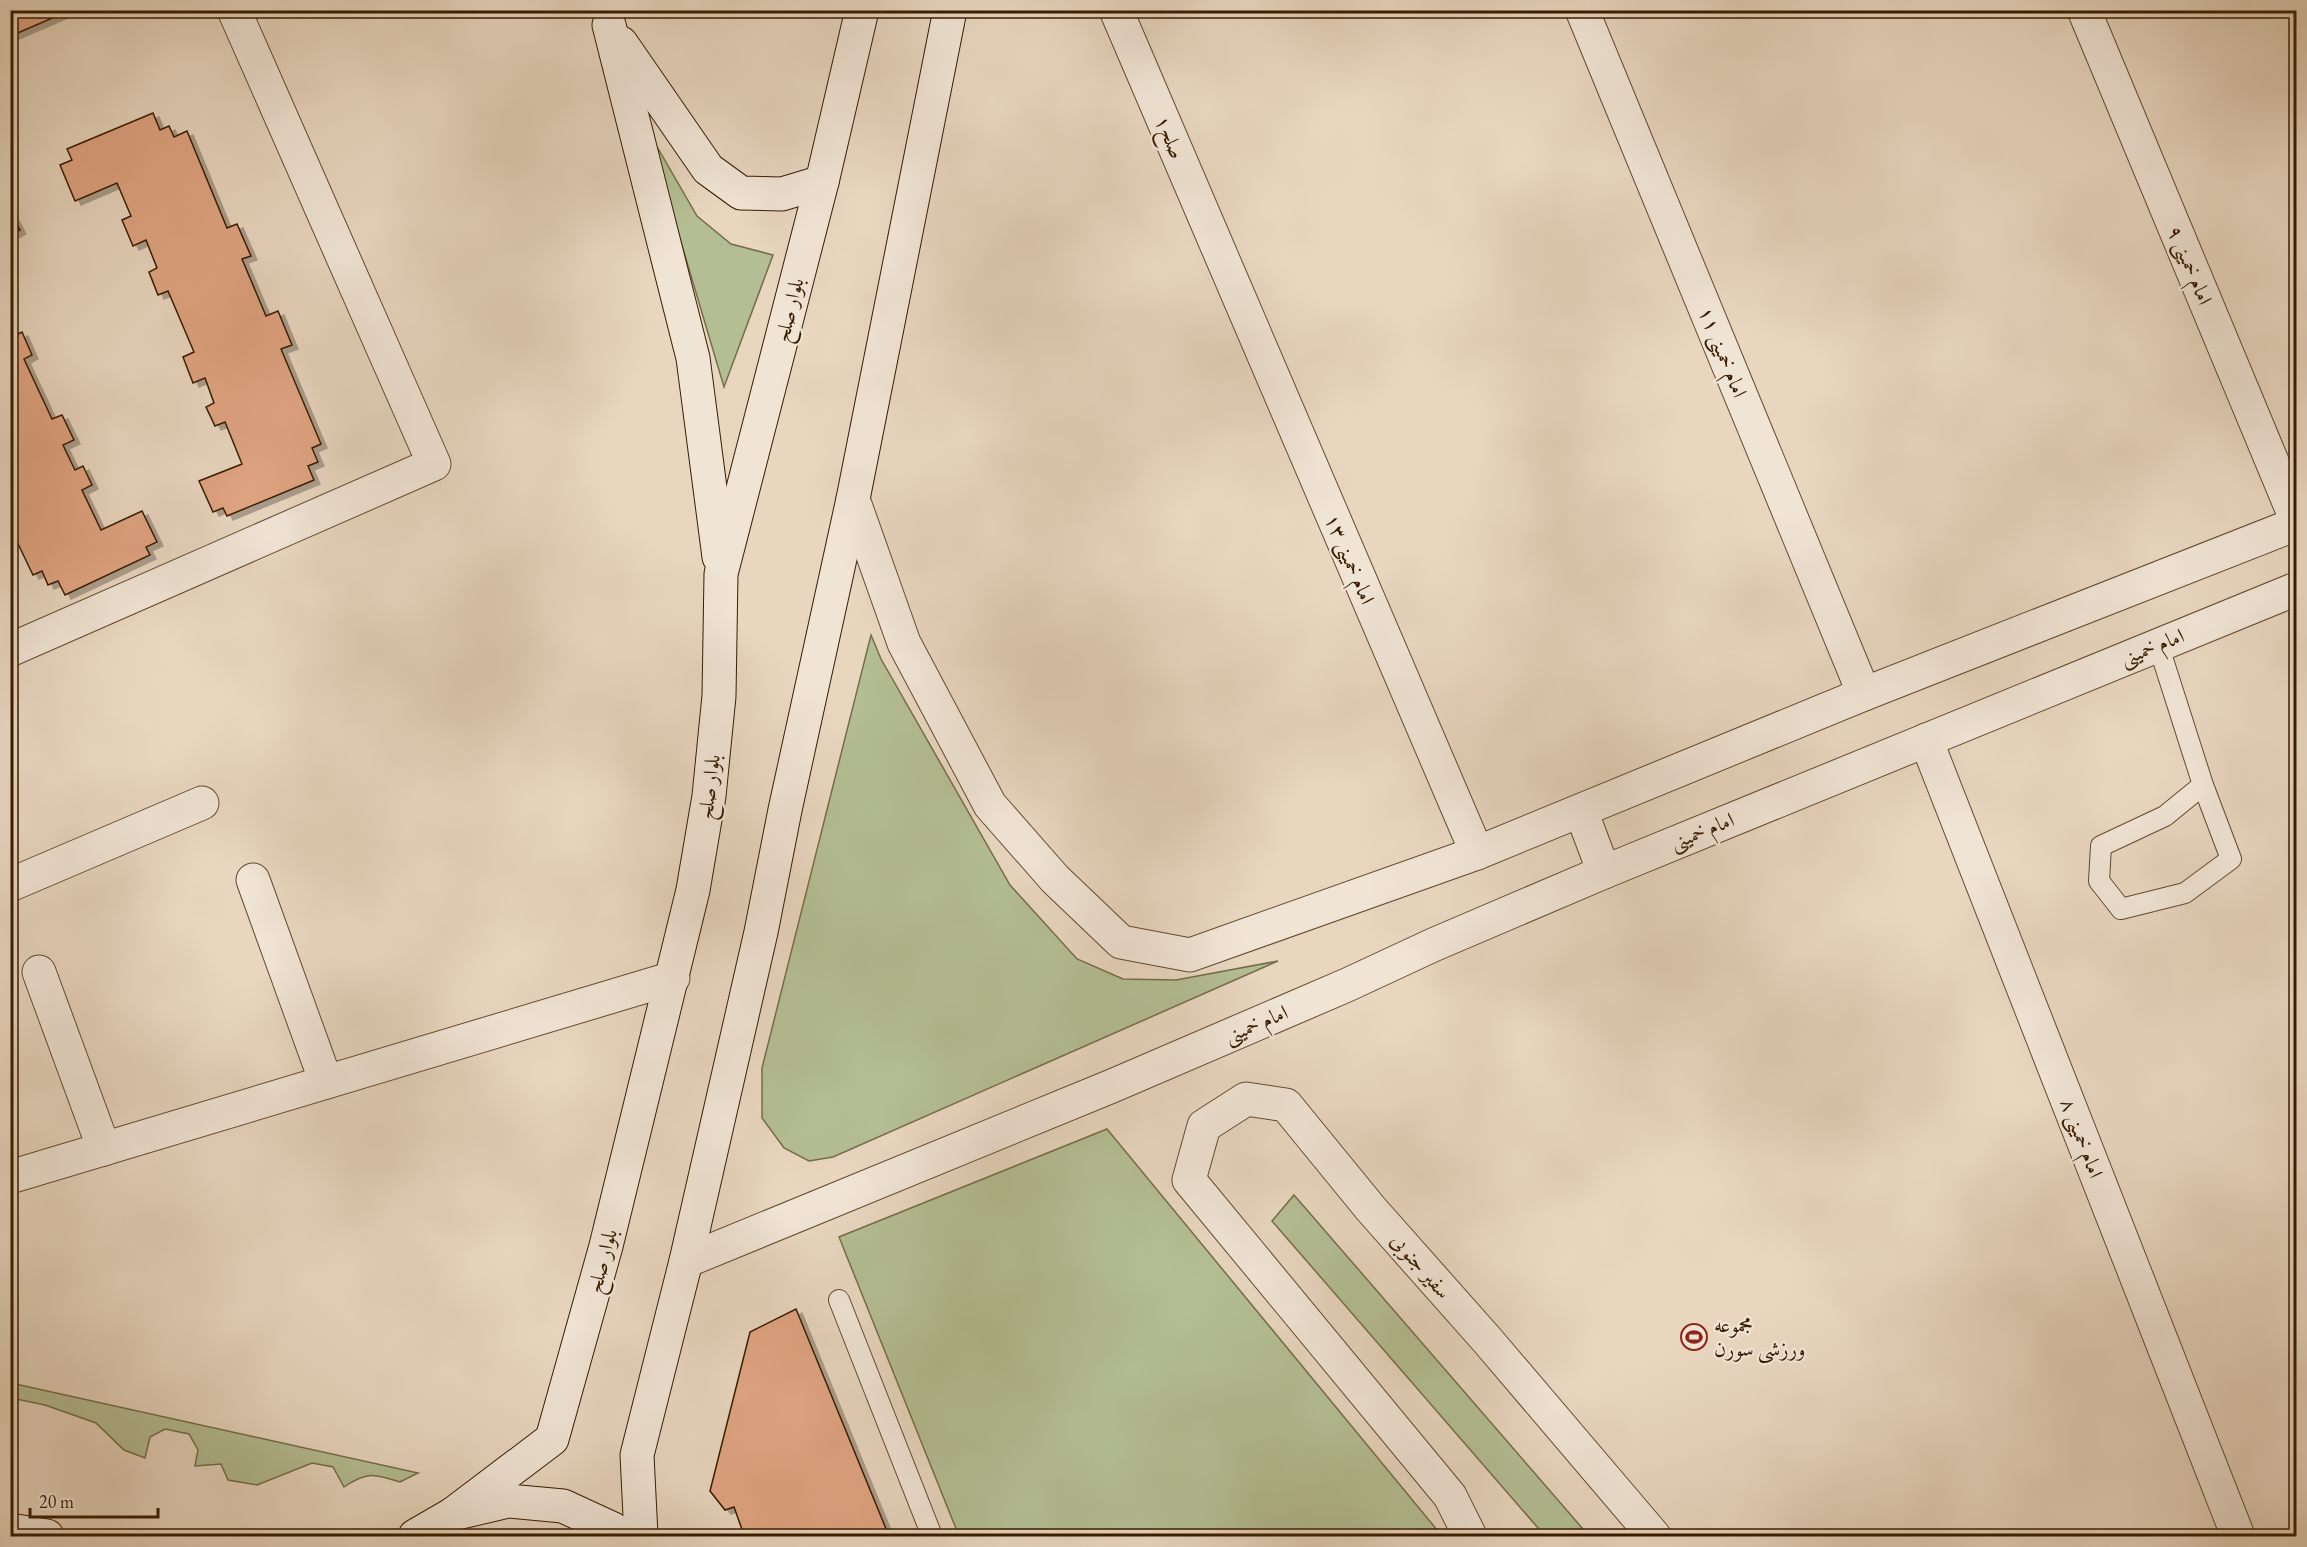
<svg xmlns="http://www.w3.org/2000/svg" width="2307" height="1547" font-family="'EB Garamond',Amiri,serif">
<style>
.green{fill:#b4be94;stroke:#766d4a;stroke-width:1.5}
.building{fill:#e0a482;stroke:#381c00;stroke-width:1.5;filter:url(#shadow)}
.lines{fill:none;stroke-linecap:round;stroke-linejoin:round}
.service-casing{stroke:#644a30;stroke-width:22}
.minor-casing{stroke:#644a30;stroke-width:35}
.tertiary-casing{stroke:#644a30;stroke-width:35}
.secondary-casing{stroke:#381c00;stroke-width:35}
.service{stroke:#f0e4d5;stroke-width:20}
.minor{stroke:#f0e4d5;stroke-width:33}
.tertiary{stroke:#f0e4d5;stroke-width:33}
.secondary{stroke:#f0e4d5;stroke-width:33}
.labels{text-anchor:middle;stroke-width:4.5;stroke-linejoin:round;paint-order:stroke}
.street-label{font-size:21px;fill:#381c00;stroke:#f0e4d5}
.poi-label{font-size:21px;fill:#381c00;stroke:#f0e4d5;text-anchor:start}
</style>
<defs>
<filter id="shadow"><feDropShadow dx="6" dy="4" stdDeviation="0" flood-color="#0004"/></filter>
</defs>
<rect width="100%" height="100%" fill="#e8d6bf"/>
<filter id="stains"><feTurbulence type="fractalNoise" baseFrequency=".00333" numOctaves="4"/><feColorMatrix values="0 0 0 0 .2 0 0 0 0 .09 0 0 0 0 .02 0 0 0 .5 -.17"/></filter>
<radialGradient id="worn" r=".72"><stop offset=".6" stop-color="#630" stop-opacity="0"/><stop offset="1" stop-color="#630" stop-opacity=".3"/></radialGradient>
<!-- green -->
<g class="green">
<path d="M648,131L697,216L731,244L773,255L724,387Z"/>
<path d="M871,635L881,659L1010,885L1077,959L1123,979L1176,980L1278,961L833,1157L809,1161L784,1148L762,1118V1068Z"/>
<path d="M1107,1129L1442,1536H959L839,1237Z"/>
<path d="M1294,1195L1589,1536H1545L1272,1221Z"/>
<path d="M11,1383L418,1473L400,1482C375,1474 367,1471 344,1487L333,1467L312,1463L257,1485L228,1480L221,1464L195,1466L198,1450L189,1434L165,1429L150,1437L145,1458L124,1450L96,1423L45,1405L11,1398Z"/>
</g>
<!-- building -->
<g class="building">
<path d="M10,10H71L13,35L10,30Z"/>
<path d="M153,113L160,130L169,126L174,137L187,131L227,228L237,224L251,256L242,259L266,316L278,311L292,345L281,349L321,444L312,448L318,462L308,466L314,480L227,516L223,508L213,512L199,481L242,464L225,422L215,426L206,407L214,403L205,378L193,383L183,357L194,352L168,291L158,295L149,272L157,268L146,240L133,246L122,220L131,216L117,183L75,201L60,165L72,160L67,149Z"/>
<path d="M10,211L20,230L10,235Z"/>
<path d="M10,329L14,336L22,332L32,355L24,359L52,419L62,415L74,440L63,445L75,470L83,466L92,485L82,490L101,530L142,511L157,542L146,547L150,555L65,595L58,581L48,585L42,571L33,575L10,527Z"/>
<path d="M796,1309L889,1536H752L750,1533L744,1535L734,1507L725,1510L710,1491L750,1332Z"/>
</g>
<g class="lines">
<defs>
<g id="service">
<path d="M2158,644L2203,785L2165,816L2101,846L2099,881L2121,909L2185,893L2231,859L2203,785"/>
<path d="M839,1300L932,1536"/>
</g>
<g id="minor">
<path d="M1116,10L1477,853"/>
<path d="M1582,10L1864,694"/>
<path d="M2084,10L2296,519"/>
<path d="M10,650L434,464L234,10"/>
<path d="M1926,740L2238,1536"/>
<path d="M253,880L326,1082"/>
<path d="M10,885L202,803"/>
<path d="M39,972L104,1149"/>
<path d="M10,1177L673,978"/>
</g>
<g id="tertiary">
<path d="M853,499L904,643L990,805L1055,879L1121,942L1190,955L1477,853L1864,694L2296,524"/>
<path d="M1581,811L1604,872"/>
<path d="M686,1261L1112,1086L1347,985L1433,945L1604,872L2296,589"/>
<path d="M1470,1536L1450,1496L1189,1180L1204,1126L1246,1099L1286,1105L1371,1209L1488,1341L1654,1536"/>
</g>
<g id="secondary">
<path d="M609,25L693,358L719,557"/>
<path d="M621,43L708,169L741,193L782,194L822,182"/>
<path d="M453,1514L552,1439L606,1246L693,890L709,796L719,696L721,574L822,182L862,10"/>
<path d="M10,1530L47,1536"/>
<path d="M415,1536L453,1514L508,1501L563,1506L613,1529L623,1536"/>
<path d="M641,1536L637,1455L686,1261L761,932L785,810L853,499L950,10"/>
</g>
</defs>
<!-- service casing -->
<use href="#service" class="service-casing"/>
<!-- minor casing -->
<use href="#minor" class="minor-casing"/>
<!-- tertiary casing -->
<use href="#tertiary" class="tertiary-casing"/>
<!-- secondary casing -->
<use href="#secondary" class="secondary-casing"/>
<!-- service -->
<use href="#service" class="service"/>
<!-- minor -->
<use href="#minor" class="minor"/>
<!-- tertiary -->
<use href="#tertiary" class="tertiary"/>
<!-- secondary -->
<use href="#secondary" class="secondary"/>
</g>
<!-- icons -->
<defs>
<symbol id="stadium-ring" viewBox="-11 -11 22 22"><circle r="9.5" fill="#f0e4d5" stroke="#8f2418" stroke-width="1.5"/><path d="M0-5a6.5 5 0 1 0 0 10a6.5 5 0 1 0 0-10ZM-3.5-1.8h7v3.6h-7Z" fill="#8f2418"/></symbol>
</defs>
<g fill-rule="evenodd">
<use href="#stadium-ring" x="1679" y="1322" width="30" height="30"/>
</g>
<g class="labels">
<!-- street labels -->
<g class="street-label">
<text transform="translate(1170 137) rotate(67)" y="7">۱صلح</text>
<text transform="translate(2190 265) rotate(67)" y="7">امام خمینی ۹</text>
<text transform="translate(789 310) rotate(-76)" y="7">بلوار صلح</text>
<text transform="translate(1723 352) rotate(68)" y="7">امام خمینی ۱۱</text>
<text transform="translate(1350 559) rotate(67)" y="7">امام خمینی ۱۳</text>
<text transform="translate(2152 647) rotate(-22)" y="7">امام خمینی</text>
<text transform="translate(709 787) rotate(-83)" y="7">بلوار صلح</text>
<text transform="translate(1702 831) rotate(-22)" y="7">امام خمینی</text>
<text transform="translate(1256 1024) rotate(-23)" y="7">امام خمینی</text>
<text transform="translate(2082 1138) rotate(69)" y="7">امام خمینی ۸</text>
<text transform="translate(602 1261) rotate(-75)" y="7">بلوار صلح</text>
<text transform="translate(1421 1266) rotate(49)" y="7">سفیر جنوبی</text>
</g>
<!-- poi labels -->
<g class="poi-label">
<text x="1714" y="1332">مجموعه<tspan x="1714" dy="24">ورزشی سورن</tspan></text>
</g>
</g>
<!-- margin -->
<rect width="2307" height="1547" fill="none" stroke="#e8d6bf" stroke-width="36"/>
<rect x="12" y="12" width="2283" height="1523" fill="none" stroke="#381c00" stroke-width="3"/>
<rect x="18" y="18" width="2271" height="1511" fill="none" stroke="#381c00" stroke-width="1.5"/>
<!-- scale -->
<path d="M30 1508v9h128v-9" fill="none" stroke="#381c00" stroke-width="3"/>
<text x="39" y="1508" font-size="18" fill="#381c00" stroke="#f0e4d5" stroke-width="4.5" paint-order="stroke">20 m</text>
<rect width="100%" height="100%" filter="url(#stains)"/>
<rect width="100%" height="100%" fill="url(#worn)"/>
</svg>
